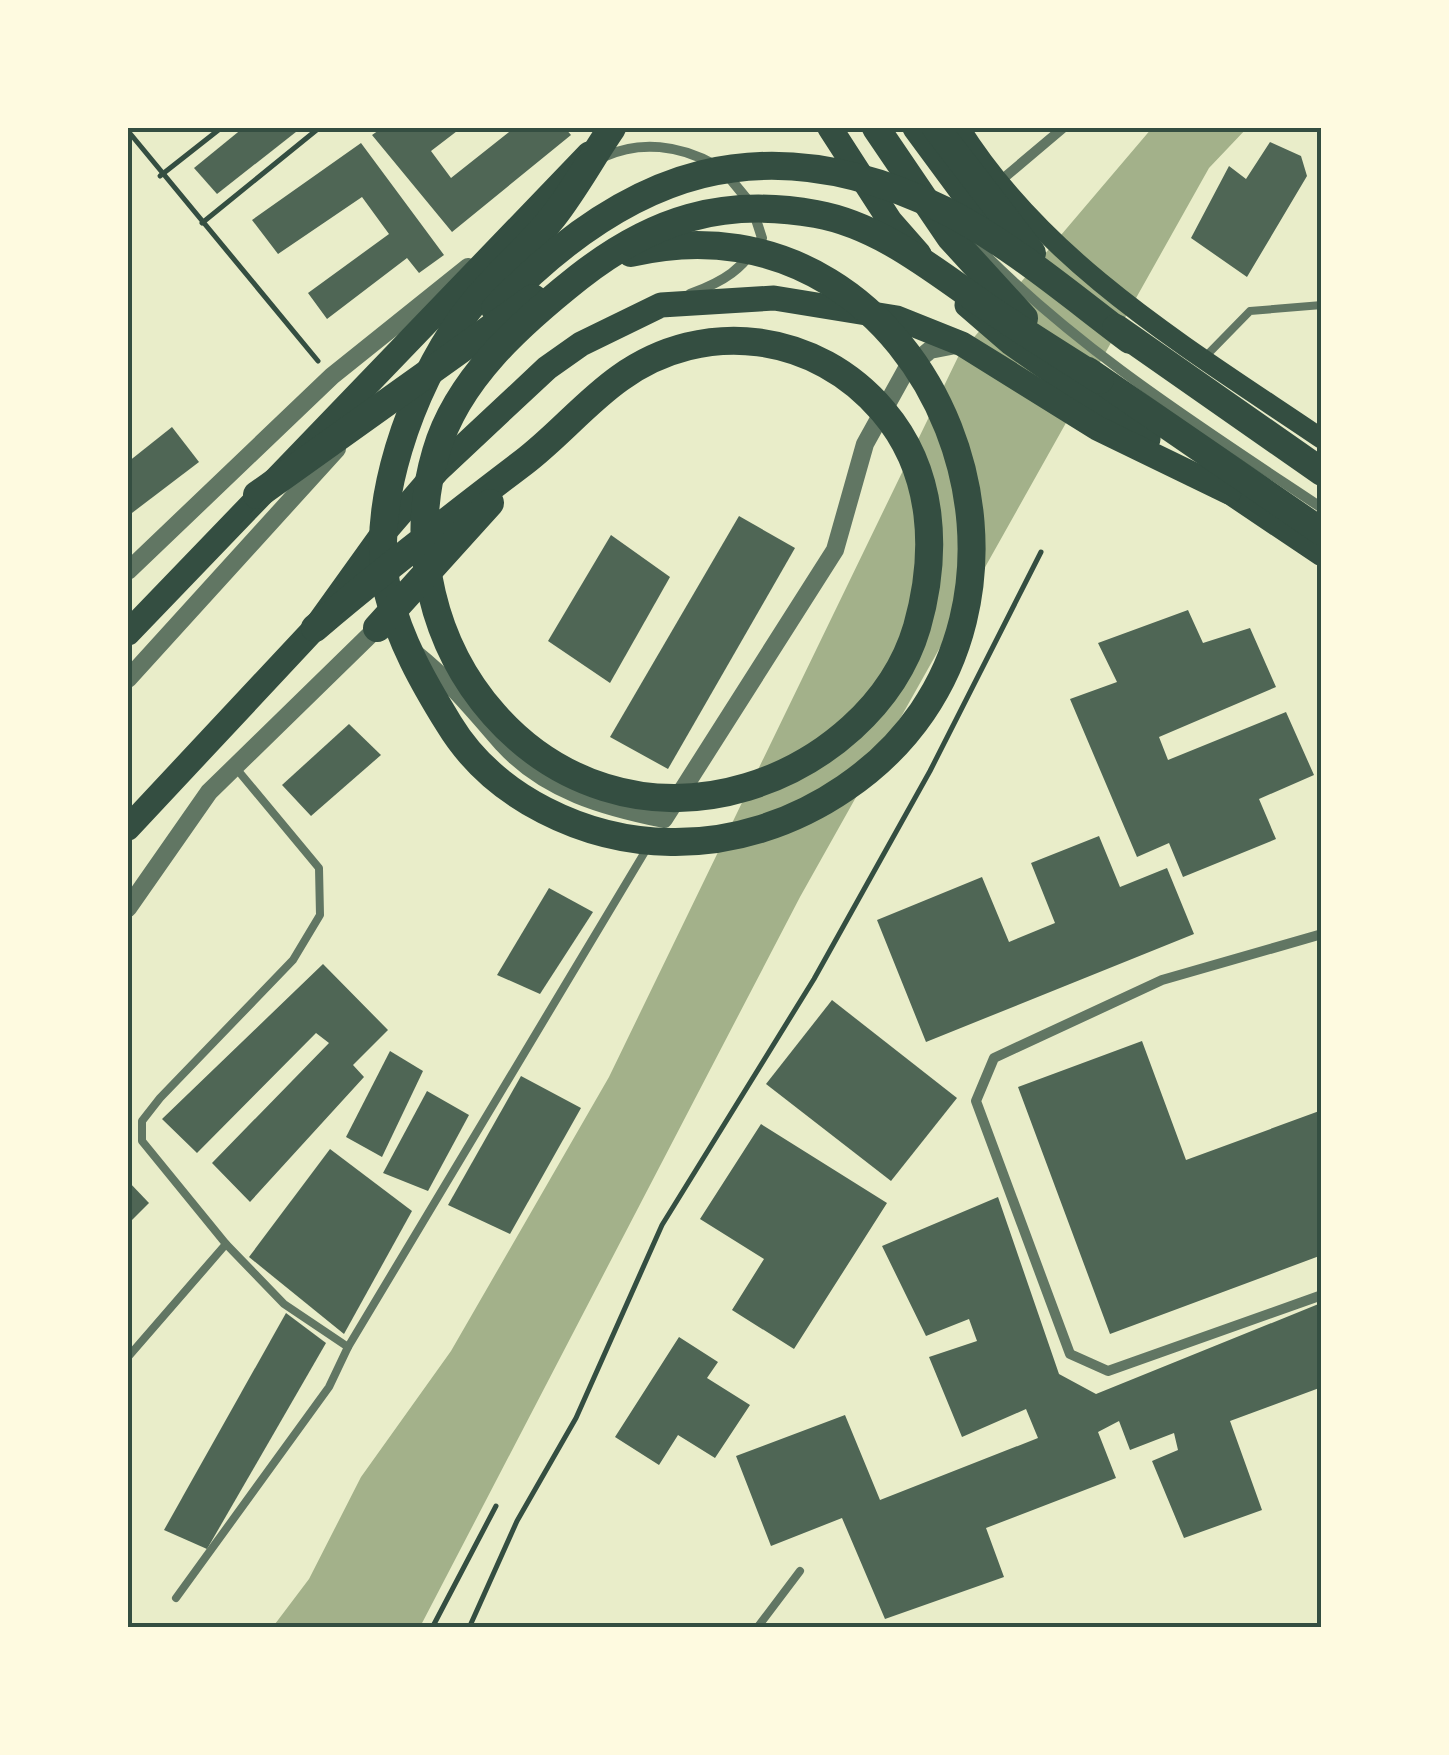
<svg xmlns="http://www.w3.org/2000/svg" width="1449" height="1755" font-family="Signika,sans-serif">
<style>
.water{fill:#a3b18a}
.building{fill:#4f6655}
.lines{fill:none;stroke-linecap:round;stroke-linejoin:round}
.path{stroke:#344e41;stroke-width:5}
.service{stroke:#617663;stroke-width:8}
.minor{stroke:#617663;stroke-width:10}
.tertiary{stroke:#617663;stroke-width:18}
.secondary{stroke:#344e41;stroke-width:20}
.primary{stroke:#344e41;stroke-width:25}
.trunk{stroke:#344e41;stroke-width:28}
.neatline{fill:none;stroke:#344e41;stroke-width:4}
</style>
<rect width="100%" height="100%" fill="#e9edc9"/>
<!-- water -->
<path class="water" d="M1152,128H1247L1209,168L800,897L420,1627L272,1628L309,1579L361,1477L451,1351L609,1077L959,355Z"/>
<!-- building -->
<g class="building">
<path d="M243,128H301L217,194L194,168Z"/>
<path d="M382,128H461L431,151L451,178L514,128H565L571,135L452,232L372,135Z"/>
<path d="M1270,142L1301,156L1307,176L1247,277L1191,238L1229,166L1246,179Z"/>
<path d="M361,143L444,255L419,273L407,258L327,319L308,293L389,234L362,197L278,254L252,220Z"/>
<path d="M172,427L199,462L128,516V462Z"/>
<path d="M739,516L795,548L668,769L610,737Z"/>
<path d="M611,535L670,577L610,683L548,641Z"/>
<path d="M1188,610L1203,643L1250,628L1276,687L1159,737L1168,760L1286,712L1314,775L1259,799L1276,839L1183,877L1169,843L1137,857L1070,699L1117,682L1098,643Z"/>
<path d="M349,724L381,755L311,816L282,785Z"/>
<path d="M1099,836L1120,887L1167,868L1194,934L926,1042L877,920L982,877L1009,942L1055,923L1031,863Z"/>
<path d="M549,888L593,912L540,994L497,975Z"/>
<path d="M323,964L388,1030L353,1065L364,1077L250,1202L212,1163L329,1043L316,1033L197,1153L162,1119Z"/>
<path d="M832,1000L957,1098L891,1181L766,1084Z"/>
<path d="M1142,1041L1186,1160L1322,1110V1255L1110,1334L1018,1087Z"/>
<path d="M390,1051L423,1071L382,1157L346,1137Z"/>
<path d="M521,1076L581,1108L510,1234L448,1205Z"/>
<path d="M427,1091L469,1115L428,1191L383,1173Z"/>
<path d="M761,1124L887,1203L794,1349L732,1310L764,1259L700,1219Z"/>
<path d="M330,1149L412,1211L344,1334L249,1257Z"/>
<path d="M128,1181L149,1203L128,1224Z"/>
<path d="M998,1197L1059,1374L1096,1394L1321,1303L1322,1387L1230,1421L1262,1510L1184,1538L1152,1461L1178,1450L1174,1433L1130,1450L1119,1421L1098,1432L1116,1478L986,1528L1004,1577L885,1619L842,1518L771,1546L736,1456L845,1415L880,1500L1038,1438L1026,1409L962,1437L929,1357L977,1341L969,1319L926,1336L882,1246Z"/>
<path d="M286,1313L326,1343L207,1549L164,1530Z"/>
<path d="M679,1337L718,1362L707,1378L750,1405L715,1458L678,1435L659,1465L615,1437Z"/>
</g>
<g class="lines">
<!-- path -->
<g class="path">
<path d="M128,131L318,361"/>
<path d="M160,176L221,128"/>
<path d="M202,223L319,128"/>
<path d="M432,1628L496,1506"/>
<path d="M469,1628L517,1521L576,1418L662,1225L814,979L930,771L1041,552"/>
</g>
<!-- service -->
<g class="service">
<path d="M1205,357L1250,311L1322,305"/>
<path d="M235,767L319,868L320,915L293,960L160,1098L142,1121V1141L226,1244L284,1304L348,1347"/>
<path d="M128,1357L226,1244"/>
<path d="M176,1598L329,1387L348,1347L649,845"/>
<path d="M757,1628L800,1571"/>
</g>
<!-- minor -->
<g class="minor">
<path d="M603,157C640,140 680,145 715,165"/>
<path d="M999,182L1063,128"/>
<path d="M969,238C1072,346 1199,426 1322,508"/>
<path d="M690,294C725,281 742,270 762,238L751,204L728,176"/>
<path d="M1322,934L1162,980L994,1058L976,1101L1070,1354L1108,1371L1322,1295"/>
</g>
<!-- tertiary -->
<g class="tertiary">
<path d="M128,571L332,376L468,267"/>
<path d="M416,654C450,681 475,712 503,744C546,791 605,807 664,819L835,550L865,444L906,370L930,350L961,344"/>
<path d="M128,679L337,449"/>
<path d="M128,908L209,792L377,628L382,631"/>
</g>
<!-- secondary -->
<path class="secondary" d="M960,128C1046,265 1191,350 1322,439"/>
<!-- primary -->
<g class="primary">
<path d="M830,128L890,221L919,254"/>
<path d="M915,128L971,204L1007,239"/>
<path d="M967,305L1011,343L1148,439"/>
<path d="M1215,482L1322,554"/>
<path d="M128,633L589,154"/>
<path d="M128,828L315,628L381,536L438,470L547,368L581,344L661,305L774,298L897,318L962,344L1097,428L1229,492"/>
</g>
<!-- trunk -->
<g class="trunk">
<path d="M612,128C592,157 575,189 553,217C525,252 488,281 462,318C412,387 368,506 388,593C400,641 423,682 449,724C494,798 585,841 671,842C733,843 794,823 845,788C1103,613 934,181 631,253"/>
<path d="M876,128L950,237L1024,318"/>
<path d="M936,128L1032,253"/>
<path d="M495,309C627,170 764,122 944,210C1011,244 1070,295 1130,340"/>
<path d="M1116,328L1322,472"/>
<path d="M1088,371L1322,532"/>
<path d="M257,495L533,298"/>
<path d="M315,628C383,570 453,516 524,462C558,436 586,402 620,378C705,317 817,333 883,411C935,472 938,553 917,627C894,705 823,764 747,787C544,848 379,644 436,452C457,379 521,323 579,277C652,220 722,197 816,214C883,226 938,274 993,311C1028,335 1064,357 1100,380"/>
<path d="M377,628L490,503"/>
</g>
</g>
<!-- border -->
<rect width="1449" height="1755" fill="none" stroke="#fefae0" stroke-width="260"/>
<rect x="130" y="130" width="1189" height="1495" class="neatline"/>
</svg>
